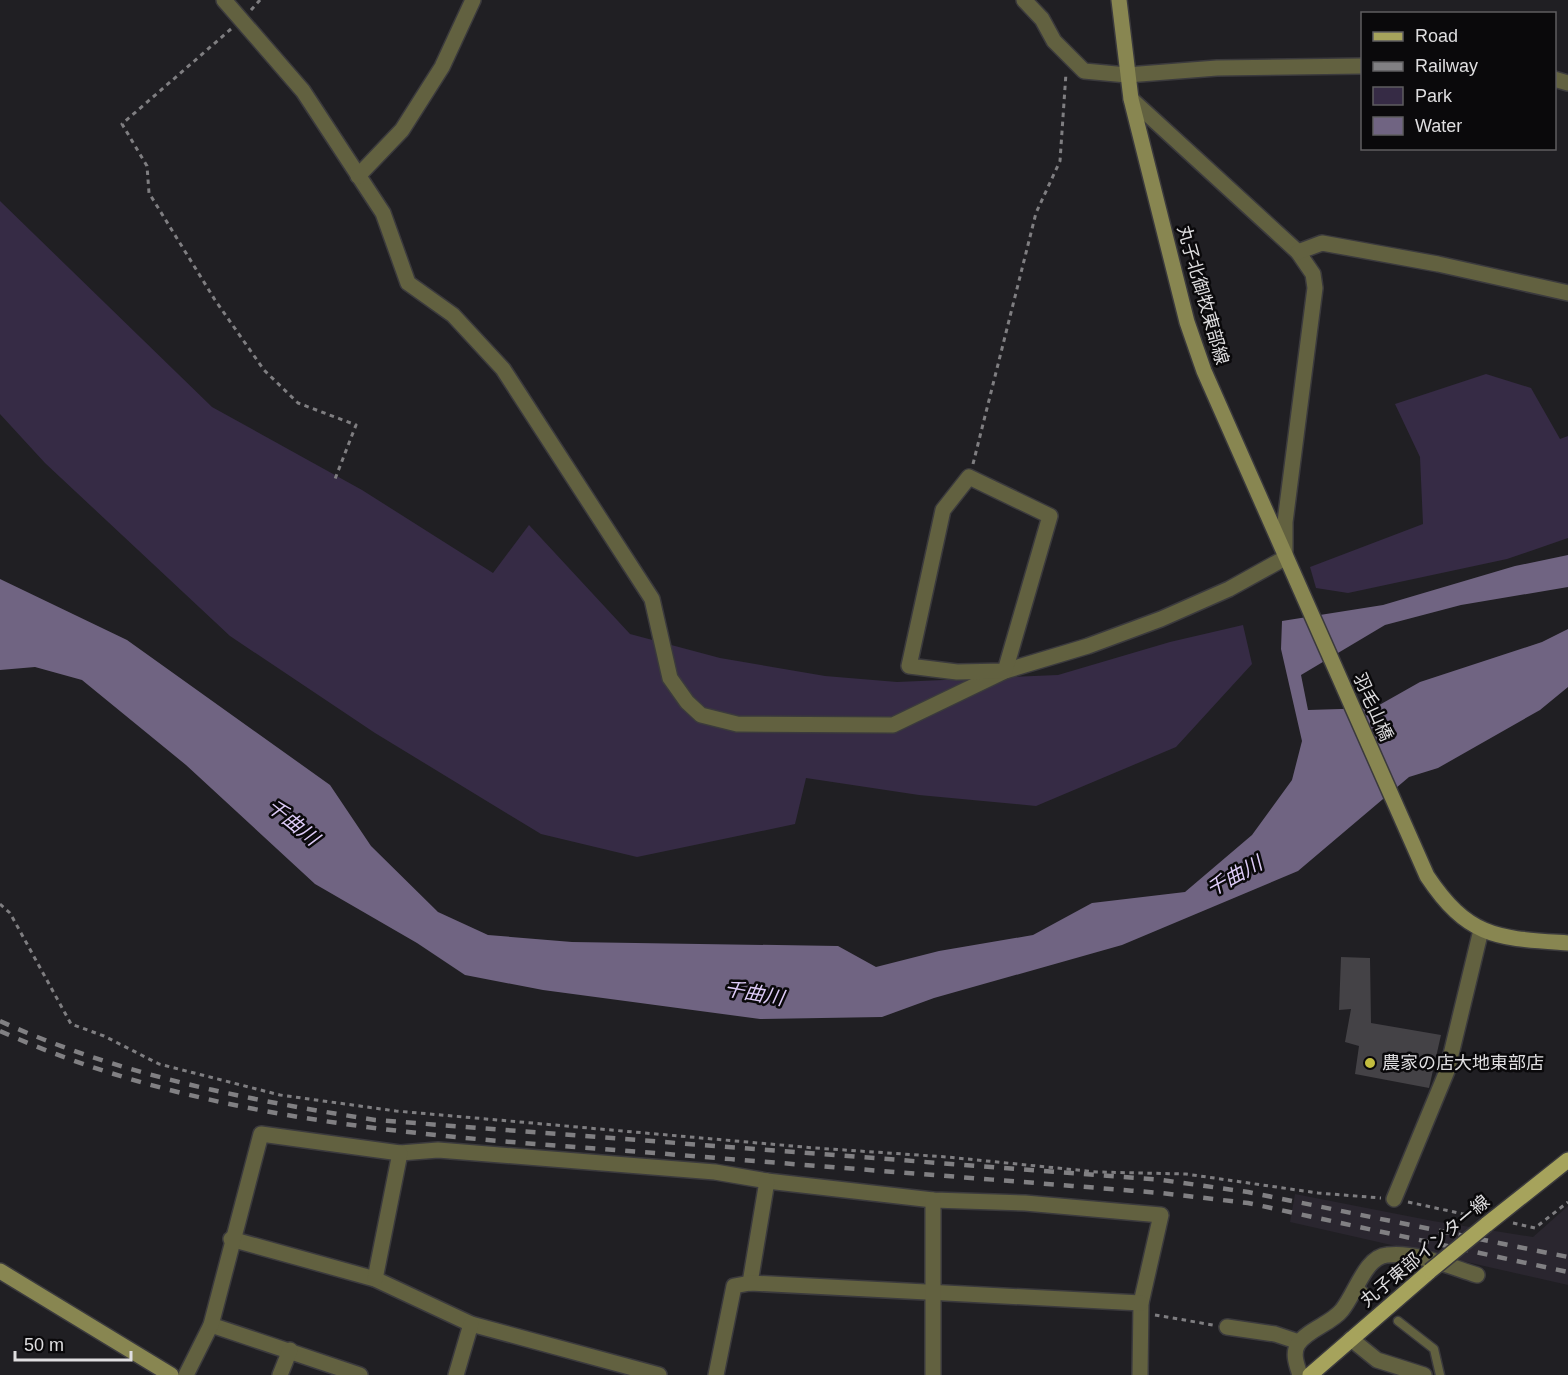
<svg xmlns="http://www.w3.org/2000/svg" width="1568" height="1375" font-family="Helvetica,'Noto Sans JP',sans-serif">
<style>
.built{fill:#2a262f}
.green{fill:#362b45}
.water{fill:#706482}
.building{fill:#444246}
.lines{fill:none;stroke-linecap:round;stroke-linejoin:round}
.lane-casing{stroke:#3b3a3d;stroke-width:11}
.street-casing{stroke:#3b3a3d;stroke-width:18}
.secondary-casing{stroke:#3b3a3d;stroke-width:18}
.primary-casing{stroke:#3b3a3d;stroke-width:18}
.path{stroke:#7f7e81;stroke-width:3;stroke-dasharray:4.5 4.5;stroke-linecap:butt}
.lane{stroke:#626140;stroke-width:8}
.street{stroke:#626140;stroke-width:15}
.secondary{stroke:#888651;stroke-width:15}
.primary{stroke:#a6a35c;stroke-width:15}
.rail{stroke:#818083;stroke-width:4.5;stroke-dasharray:10 10;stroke-linecap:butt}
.primary-bridge-casing{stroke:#3b3a3d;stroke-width:18;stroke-linecap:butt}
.primary-bridge{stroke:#a6a35c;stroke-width:15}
.poi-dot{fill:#c3bd3f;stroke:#0a090b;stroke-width:2}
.labels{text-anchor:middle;stroke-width:5;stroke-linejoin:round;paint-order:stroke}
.street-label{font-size:18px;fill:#dfdee0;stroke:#0a090b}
.poi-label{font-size:18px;fill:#dfdee0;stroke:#0a090b;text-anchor:start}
.water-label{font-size:20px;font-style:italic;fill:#ddcbf7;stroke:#0a090b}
</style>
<rect width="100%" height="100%" fill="#201f23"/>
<!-- built -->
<path class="built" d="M1295,1194L1433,1221L1533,1237L1568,1206V1285L1290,1222Z"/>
<!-- green -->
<g class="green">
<path d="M0,201L212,407L362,490L493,573L529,525L630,634L720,658L825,676L897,682L1058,675L1170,642L1243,625L1252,664L1176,747L1036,806L919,795L806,778L795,824L637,857L541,834L375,733L230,636L45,463L0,414Z"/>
<path d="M1486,374L1531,388L1560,439L1568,436V538L1507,559L1348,593L1316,588L1310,567L1423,524L1420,457L1395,404Z"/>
</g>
<!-- water -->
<path class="water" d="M1568,555V587L1461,605L1385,625L1301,675L1308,710L1374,708L1420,682L1542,642L1568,629V687L1540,710L1438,768L1409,777L1298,871L1122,945L934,998L882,1017L760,1019L543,990L465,975L417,943L315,884L186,765L82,680L35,667L0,670V579L127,640L330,785L371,846L438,912L488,935L572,942L838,946L876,967L939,951L1033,935L1092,903L1185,892L1252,835L1292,780L1302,741L1281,649L1282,621L1383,605L1515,566Z"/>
<!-- building -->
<path class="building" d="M1341,957L1370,958L1371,1023L1441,1035L1429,1088L1355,1074L1359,1046L1345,1042L1351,1009L1339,1010Z"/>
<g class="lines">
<defs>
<g id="lane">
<path d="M1359,1286L1367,1295"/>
<path d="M1398,1321L1434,1349L1440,1375"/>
</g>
<g id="street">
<path d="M224,0L303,91L383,213L408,283L453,315L503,369L652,599L670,678L687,702L701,715L737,724L893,725L1005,671L1088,646L1161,619L1229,589L1285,558V522L1315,288L1313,274L1298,252L1131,99"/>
<path d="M1024,0L1042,19L1054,41L1084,71L1127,75L1217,68L1362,66"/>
<path d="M1554,79L1568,83"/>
<path d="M358,176L402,130L442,67L473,0"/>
<path d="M1298,252L1322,243L1438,264L1568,293"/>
<path d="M969,477L1050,516L1005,671L957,672L909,666L943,510Z"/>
<path d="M400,1153L438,1150L715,1172L767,1181L933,1200L1025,1203L1161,1215L1141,1303L1140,1375"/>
<path d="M1394,1199L1447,1071L1481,930"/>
<path d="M231,1239L375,1279L471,1324L659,1375"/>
<path d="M750,1283L767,1181"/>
<path d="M211,1325L360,1375"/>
<path d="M1227,1327L1275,1334L1299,1342"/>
<path d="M1351,1339L1377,1360L1424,1375"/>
<path d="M186,1375L211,1325L261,1134L400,1153L375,1279"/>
<path d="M280,1375L290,1350"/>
<path d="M456,1375L471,1324"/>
<path d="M716,1375L734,1286L750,1283L1141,1303"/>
<path d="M933,1375V1200"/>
<path d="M1300,1375C1297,1365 1292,1354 1298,1344C1308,1329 1331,1324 1342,1310C1356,1293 1365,1257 1387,1255C1415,1251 1451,1267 1477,1275"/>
</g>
<g id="secondary">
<path d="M1119,0L1131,99L1187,322L1204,371L1427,876C1469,939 1498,938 1568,943"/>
<path d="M0,1271L171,1375"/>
</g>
<g id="primary">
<path d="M1486,1225L1568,1160"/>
<path d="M1310,1375L1430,1271"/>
</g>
</defs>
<!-- lane casing -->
<use href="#lane" class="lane-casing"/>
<!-- street casing -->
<use href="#street" class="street-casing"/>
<!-- secondary casing -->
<use href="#secondary" class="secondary-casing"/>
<!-- primary casing -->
<use href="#primary" class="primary-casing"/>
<!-- path -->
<g class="path">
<path d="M251,10L260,0"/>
<path d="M231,29L122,124L147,166L149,193L215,300L264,370L298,403L356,425L335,479"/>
<path d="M973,464L1036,213L1060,161L1066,73"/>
<path d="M0,904L10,913L71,1024L104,1036L159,1064L280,1095L396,1111L815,1148L947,1157L1097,1172L1186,1174L1318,1193L1381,1198"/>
<path d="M1408,1202L1468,1215"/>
<path d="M1513,1223L1535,1228L1568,1202"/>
<path d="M1155,1315L1213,1325"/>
</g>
<!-- lane -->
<use href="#lane" class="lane"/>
<!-- street -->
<use href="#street" class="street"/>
<!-- secondary -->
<use href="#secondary" class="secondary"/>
<!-- primary -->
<use href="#primary" class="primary"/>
<!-- rail -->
<g class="rail">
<path d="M0,1021C118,1075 248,1100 375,1120L1162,1180L1248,1192L1568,1257"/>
<path d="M0,1031C202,1122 425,1136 642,1152C815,1166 988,1179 1161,1193L1248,1203L1568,1272"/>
</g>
<defs>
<path id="primary-bridge" d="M1430,1271L1486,1225"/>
</defs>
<!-- primary-bridge casing -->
<use href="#primary-bridge" class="primary-bridge-casing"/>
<!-- primary-bridge -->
<use href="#primary-bridge" class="primary-bridge"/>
</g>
<!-- markers -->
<circle class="poi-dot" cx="1370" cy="1063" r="6"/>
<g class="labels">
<!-- street labels -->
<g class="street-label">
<text transform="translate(1203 295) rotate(74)" y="6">丸子北御牧東部線</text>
<text transform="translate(1373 707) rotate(66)" y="6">羽毛山橋</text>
<text transform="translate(1425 1251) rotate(-40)" y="6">丸子東部インター線</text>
</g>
<!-- poi labels -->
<g class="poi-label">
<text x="1382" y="1069">農家の店大地東部店</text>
</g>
<!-- water labels -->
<g class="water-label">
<text transform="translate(293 822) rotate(39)" y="7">千曲川</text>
<text transform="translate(1234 876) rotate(-29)" y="7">千曲川</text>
<text transform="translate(754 993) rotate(10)" y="7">千曲川</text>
</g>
</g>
<!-- legend -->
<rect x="1361" y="12" width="195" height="138" fill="#0a090b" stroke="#5f5e60" stroke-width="1.5"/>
<rect x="1373" y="32" width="30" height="9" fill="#a6a35c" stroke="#5f5e60" stroke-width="1.5"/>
<text x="1415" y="42" font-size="18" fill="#dfdee0">Road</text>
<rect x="1373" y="62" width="30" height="9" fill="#818083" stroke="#5f5e60" stroke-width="1.5"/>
<text x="1415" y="72" font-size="18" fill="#dfdee0">Railway</text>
<rect x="1373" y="87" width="30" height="18" fill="#362b45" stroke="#5f5e60" stroke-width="1.5"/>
<text x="1415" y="102" font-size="18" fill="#dfdee0">Park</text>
<rect x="1373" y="117" width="30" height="18" fill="#706482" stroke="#5f5e60" stroke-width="1.5"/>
<text x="1415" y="132" font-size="18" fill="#dfdee0">Water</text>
<!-- scale -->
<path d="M15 1351v9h116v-9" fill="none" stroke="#dfdee0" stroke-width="3"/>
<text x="24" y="1351" font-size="18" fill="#dfdee0" stroke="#0a090b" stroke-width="4.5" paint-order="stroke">50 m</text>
</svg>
